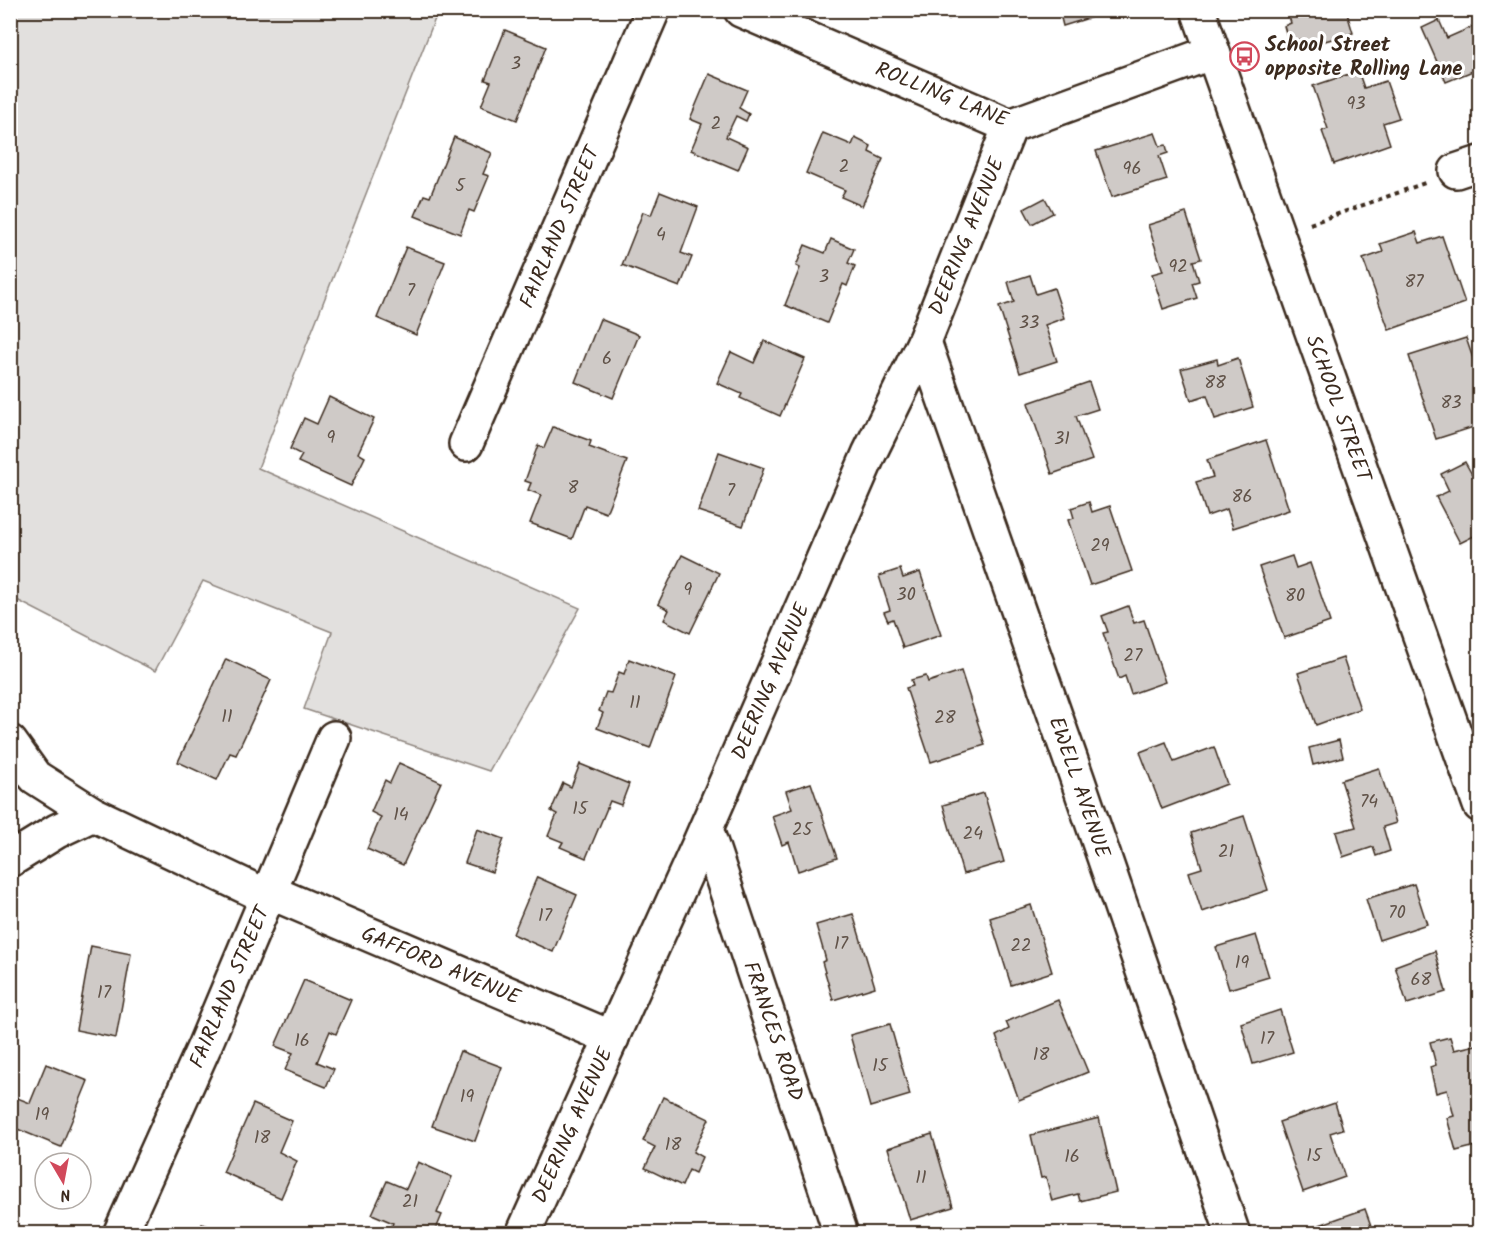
<svg xmlns="http://www.w3.org/2000/svg" width="1490" height="1244" font-family="Kalam,sans-serif">
<style>
.green{fill:#e2e0de;stroke:#8e857e;stroke-width:1.5}
.building{fill:#cfcac7;stroke:#3b2a1e;stroke-width:1.5}
.lines{fill:none;stroke-linecap:round;stroke-linejoin:round}
.minor-casing{stroke:#3b2a1e;stroke-width:38}
.tertiary-casing{stroke:#3b2a1e;stroke-width:38}
.path{stroke:#3b2a1e;stroke-width:4;stroke-dasharray:4.5 4.5;stroke-linecap:butt}
.minor{stroke:#fff;stroke-width:33}
.tertiary{stroke:#fff;stroke-width:33}
.labels{text-anchor:middle;stroke-width:6;stroke-linejoin:round;paint-order:stroke}
.number-label{font-size:18px;fill:#605248}
.poi-label{font-size:21px;font-weight:bold;fill:#3b2a1e;stroke:#fff;text-anchor:start}
.street-label{font-size:21px;fill:#3b2a1e;stroke:#fff}
</style>
<rect width="100%" height="100%" fill="#fff"/>
<filter id="ink" filterUnits="userSpaceOnUse"><feTurbulence type="fractalNoise" baseFrequency=".0167" numOctaves="2"/><feDisplacementMap in="SourceGraphic" scale="12" xChannelSelector="R" yChannelSelector="G"/><feConvolveMatrix kernelMatrix="1 2 1 2 8 2 1 2 1" color-interpolation-filters="sRGB"/></filter>
<g filter="url(#ink)">
<!-- green -->
<path class="green" d="M10,11H438L258,468L580,608L489,771L304,709L332,632L203,581L155,671L11,597Z"/>
<!-- building -->
<g class="building">
<path d="M929,10H952L949,19Z"/>
<path d="M1059,10H1104L1105,13L1063,26Z"/>
<path d="M1287,10H1346L1353,33L1304,47L1301,39L1289,43L1284,26L1291,23Z"/>
<path d="M1439,20L1447,38L1474,26L1480,38V68L1446,82L1422,28Z"/>
<path d="M505,30L546,47L517,120L481,106L491,82L485,80Z"/>
<path d="M1358,71L1364,88L1386,81L1399,118L1383,123L1390,144L1334,164L1322,131L1328,129L1313,86Z"/>
<path d="M709,74L747,90L739,108L749,114L746,121L736,116L726,137L748,147L738,170L691,150L702,124L690,119Z"/>
<path d="M823,133L852,145L855,138L871,146L869,152L883,159L862,206L841,197L845,190L806,173Z"/>
<path d="M1155,133L1160,146L1166,145L1168,153L1159,156L1167,180L1112,197L1096,151Z"/>
<path d="M454,137L492,153L483,174L489,176L474,212L469,210L460,234L415,216L424,195L430,197Z"/>
<path d="M660,192L698,207L681,253L692,257L680,287L622,265L643,212L651,215Z"/>
<path d="M1045,198L1053,213L1032,224L1024,209Z"/>
<path d="M1186,213L1201,259L1193,261L1199,281L1192,283L1197,298L1163,309L1152,274L1163,271L1148,225Z"/>
<path d="M1416,232L1420,243L1442,236L1465,303L1389,330L1363,259L1383,252L1380,244Z"/>
<path d="M831,239L854,249L848,263L855,266L847,286L843,284L827,323L785,305L800,268L796,266L805,245L825,253Z"/>
<path d="M406,247L445,262L416,335L377,318Z"/>
<path d="M1030,275L1036,294L1054,288L1064,318L1045,325L1057,361L1020,373L999,307L1014,302L1008,282Z"/>
<path d="M600,319L639,335L613,398L575,382Z"/>
<path d="M1466,338L1480,379V425L1436,439L1409,356Z"/>
<path d="M764,341L805,359L780,416L740,398L742,394L717,383L731,352L754,363Z"/>
<path d="M1238,358L1253,407L1215,419L1207,395L1191,400L1181,369L1217,359L1218,365Z"/>
<path d="M1089,382L1098,409L1076,416L1092,460L1052,474L1028,403Z"/>
<path d="M329,397L374,419L358,453L365,457L351,486L298,462L302,455L290,449L304,418L317,424Z"/>
<path d="M553,427L591,441L589,447L627,461L606,513L585,505L572,539L530,523L541,495L528,490L531,483L525,481L538,445L544,448Z"/>
<path d="M1266,440L1289,510L1233,528L1227,509L1207,516L1196,482L1213,477L1207,460Z"/>
<path d="M719,452L764,468L743,526L698,511Z"/>
<path d="M1465,462L1480,489V533L1460,543L1436,497L1449,491L1441,474Z"/>
<path d="M1089,502L1092,512L1110,506L1132,571L1090,585L1068,520L1074,518L1071,508Z"/>
<path d="M682,555L719,573L690,633L664,620L669,610L658,604Z"/>
<path d="M1292,556L1296,568L1310,563L1330,622L1284,638L1259,567Z"/>
<path d="M900,569L903,578L920,572L941,635L903,648L893,619L888,621L884,612L890,610L879,576Z"/>
<path d="M1128,606L1134,623L1144,620L1165,682L1131,694L1125,676L1119,679L1103,633L1108,632L1102,616Z"/>
<path d="M1343,658L1360,709L1316,725L1298,673Z"/>
<path d="M226,659L271,680L236,755L230,753L217,780L178,762Z"/>
<path d="M629,659L676,677L650,748L597,728L603,713L599,711L606,692L611,693L619,672L624,674Z"/>
<path d="M961,671L985,745L931,762L906,688L913,686L911,680L926,676L928,682Z"/>
<path d="M1339,740L1343,757L1313,765L1309,748Z"/>
<path d="M1166,742L1174,762L1214,747L1227,784L1162,809L1140,752Z"/>
<path d="M399,763L441,782L403,865L367,849L381,817L371,812L385,780L390,783Z"/>
<path d="M580,764L629,784L621,805L610,801L586,858L560,847L563,842L548,836L557,814L551,811L563,783L571,787Z"/>
<path d="M1379,768L1396,823L1383,827L1390,851L1376,856L1373,847L1343,857L1336,832L1356,827L1341,780Z"/>
<path d="M811,783L837,858L798,871L789,842L782,845L772,816L792,809L786,791Z"/>
<path d="M984,793L1004,862L963,874L943,805Z"/>
<path d="M1244,816L1268,890L1202,912L1189,872L1202,868L1191,833Z"/>
<path d="M477,829L504,839L492,872L465,863Z"/>
<path d="M537,877L577,895L553,952L513,934Z"/>
<path d="M1414,884L1427,924L1379,940L1366,899Z"/>
<path d="M1031,905L1052,972L1011,985L990,918Z"/>
<path d="M853,914L875,987L833,1000L822,962L826,960L816,925Z"/>
<path d="M1256,935L1269,977L1229,989L1216,947Z"/>
<path d="M91,946L131,954L116,1038L76,1030Z"/>
<path d="M1435,951L1446,992L1407,1004L1395,966Z"/>
<path d="M304,980L351,1000L336,1034L330,1031L317,1062L334,1069L326,1087L285,1070L293,1053L275,1046Z"/>
<path d="M1058,1000L1088,1072L1019,1100L996,1036L1009,1029L1006,1022Z"/>
<path d="M1280,1010L1293,1052L1253,1064L1241,1023Z"/>
<path d="M890,1024L910,1095L870,1107L850,1035Z"/>
<path d="M1450,1037L1454,1050L1480,1044V1145L1456,1151L1447,1118L1454,1116L1447,1090L1436,1093L1430,1067L1436,1065L1430,1042Z"/>
<path d="M460,1051L502,1067L475,1141L432,1126Z"/>
<path d="M46,1064L88,1081L61,1147L10,1126V1095L30,1103Z"/>
<path d="M663,1097L709,1119L693,1152L702,1157L695,1173L689,1170L682,1186L645,1168L655,1147L643,1141Z"/>
<path d="M1335,1103L1343,1129L1330,1133L1345,1177L1303,1192L1279,1122Z"/>
<path d="M253,1104L292,1121L279,1152L297,1161L281,1198L223,1172Z"/>
<path d="M1099,1118L1116,1192L1080,1201L1078,1194L1052,1201L1046,1177L1041,1178L1031,1135Z"/>
<path d="M932,1134L953,1207L910,1220L888,1148Z"/>
<path d="M418,1162L452,1177L437,1213L442,1215L434,1234H405L391,1228L393,1223L372,1214L387,1181L406,1189Z"/>
<path d="M1365,1209L1374,1234H1310L1308,1229Z"/>
<path d="M202,1224L228,1234H198Z"/>
<path d="M1143,1229L1144,1234H1129Z"/>
</g>
<g class="lines">
<defs>
<g id="minor">
<path d="M741,10L1010,126L1213,52"/>
<path d="M1456,171L1480,163"/>
<path d="M924,342L1077,778L1233,1234"/>
<path d="M466,444L653,10"/>
<path d="M10,742L35,777L93,814L268,897"/>
<path d="M706,829L841,1234"/>
<path d="M10,860L57,831L93,814"/>
<path d="M270,892L612,1038"/>
<path d="M120,1234L204,1047L334,738"/>
<path d="M523,1234L700,842L869,454L924,342L1010,126"/>
</g>
<path id="tertiary" d="M1198,10L1480,805"/>
</defs>
<!-- minor casing -->
<use href="#minor" class="minor-casing"/>
<!-- tertiary casing -->
<use href="#tertiary" class="tertiary-casing"/>
<!-- path -->
<path class="path" d="M1310,224L1425,183"/>
<!-- minor -->
<use href="#minor" class="minor"/>
<!-- tertiary -->
<use href="#tertiary" class="tertiary"/>
</g>
</g>
<!-- icons -->
<defs>
<symbol id="bus-ring" viewBox="-11 -11 22 22"><circle r="9.5" fill="#fff" stroke="#d1495b" stroke-width="1.5"/><path d="M-5-6H5V4H4V6H2V4H-2V6H-4V4H-5ZM-3.5-4V0h7V-4ZM-3.5 1.2v1.5H-2V1.2ZM2 1.2v1.5H3.5V1.2Z" fill="#d1495b"/></symbol>
</defs>
<g fill-rule="evenodd">
<use href="#bus-ring" x="1228" y="40" width="33" height="33"/>
</g>
<g class="labels">
<!-- number labels -->
<g class="number-label">
<text x="516" y="69">3</text>
<text x="1356" y="109">93</text>
<text x="716" y="129">2</text>
<text x="844" y="172">2</text>
<text x="1132" y="174">96</text>
<text x="460" y="191">5</text>
<text x="661" y="240">4</text>
<text x="1178" y="272">92</text>
<text x="824" y="282">3</text>
<text x="1414" y="287">87</text>
<text x="411" y="296">7</text>
<text x="1029" y="328">33</text>
<text x="607" y="364">6</text>
<text x="1215" y="388">88</text>
<text x="1451" y="408">83</text>
<text x="331" y="443">9</text>
<text x="1062" y="444">31</text>
<text x="573" y="493">8</text>
<text x="731" y="496">7</text>
<text x="1242" y="502">86</text>
<text x="1100" y="551">29</text>
<text x="688" y="595">9</text>
<text x="906" y="600">30</text>
<text x="1295" y="601">80</text>
<text x="1133" y="661">27</text>
<text x="635" y="708">11</text>
<text x="227" y="722">11</text>
<text x="945" y="723">28</text>
<text x="1369" y="807">74</text>
<text x="580" y="814">15</text>
<text x="401" y="820">14</text>
<text x="802" y="835">25</text>
<text x="973" y="839">24</text>
<text x="1226" y="857">21</text>
<text x="1397" y="918">70</text>
<text x="545" y="921">17</text>
<text x="841" y="949">17</text>
<text x="1021" y="951">22</text>
<text x="1242" y="968">19</text>
<text x="1421" y="985">68</text>
<text x="104" y="998">17</text>
<text x="1267" y="1044">17</text>
<text x="302" y="1046">16</text>
<text x="1041" y="1060">18</text>
<text x="880" y="1071">15</text>
<text x="467" y="1102">19</text>
<text x="42" y="1120">19</text>
<text x="262" y="1143">18</text>
<text x="673" y="1150">18</text>
<text x="1314" y="1161">15</text>
<text x="1072" y="1162">16</text>
<text x="921" y="1183">11</text>
<text x="410" y="1207">21</text>
</g>
<!-- poi labels -->
<g class="poi-label">
<text x="1265" y="51">School Street<tspan x="1265" dy="24">opposite Rolling Lane</tspan></text>
</g>
<!-- street labels -->
<g class="street-label">
<text transform="translate(942 94) rotate(22)" y="7">ROLLING LANE</text>
<text transform="translate(559 227) rotate(-67)" y="7">FAIRLAND STREET</text>
<text transform="translate(966 236) rotate(-68)" y="7">DEERING AVENUE</text>
<text transform="translate(1339 408) rotate(70)" y="7">SCHOOL STREET</text>
<text transform="translate(770 681) rotate(-67)" y="7">DEERING AVENUE</text>
<text transform="translate(1080 787) rotate(71)" y="7">EWELL AVENUE</text>
<text transform="translate(441 965) rotate(23)" y="7">GAFFORD AVENUE</text>
<text transform="translate(229 987) rotate(-67)" y="7">FAIRLAND STREET</text>
<text transform="translate(774 1031) rotate(71)" y="7">FRANCES ROAD</text>
<text transform="translate(572 1125) rotate(-66)" y="7">DEERING AVENUE</text>
</g>
</g>
<!-- margin -->
<rect width="1490" height="1244" fill="none" stroke="#fff" stroke-width="36"/>
<rect x="18" y="18" width="1454" height="1208" fill="none" stroke="#3b2a1e" stroke-width="2" filter="url(#ink)"/>
<!-- north arrow -->
<g transform="translate(63 1181) rotate(170)"><circle r="28" fill="#ffffff" stroke="#b1aaa5" stroke-width="1.5"/>
<path d="M0-4.5L10 22L0 15L-10 22Z" fill="#d1495b"/>
<text y="-9" font-size="16" font-weight="bold" text-anchor="middle" fill="#3b2a1e">N</text>
</g>
</svg>
